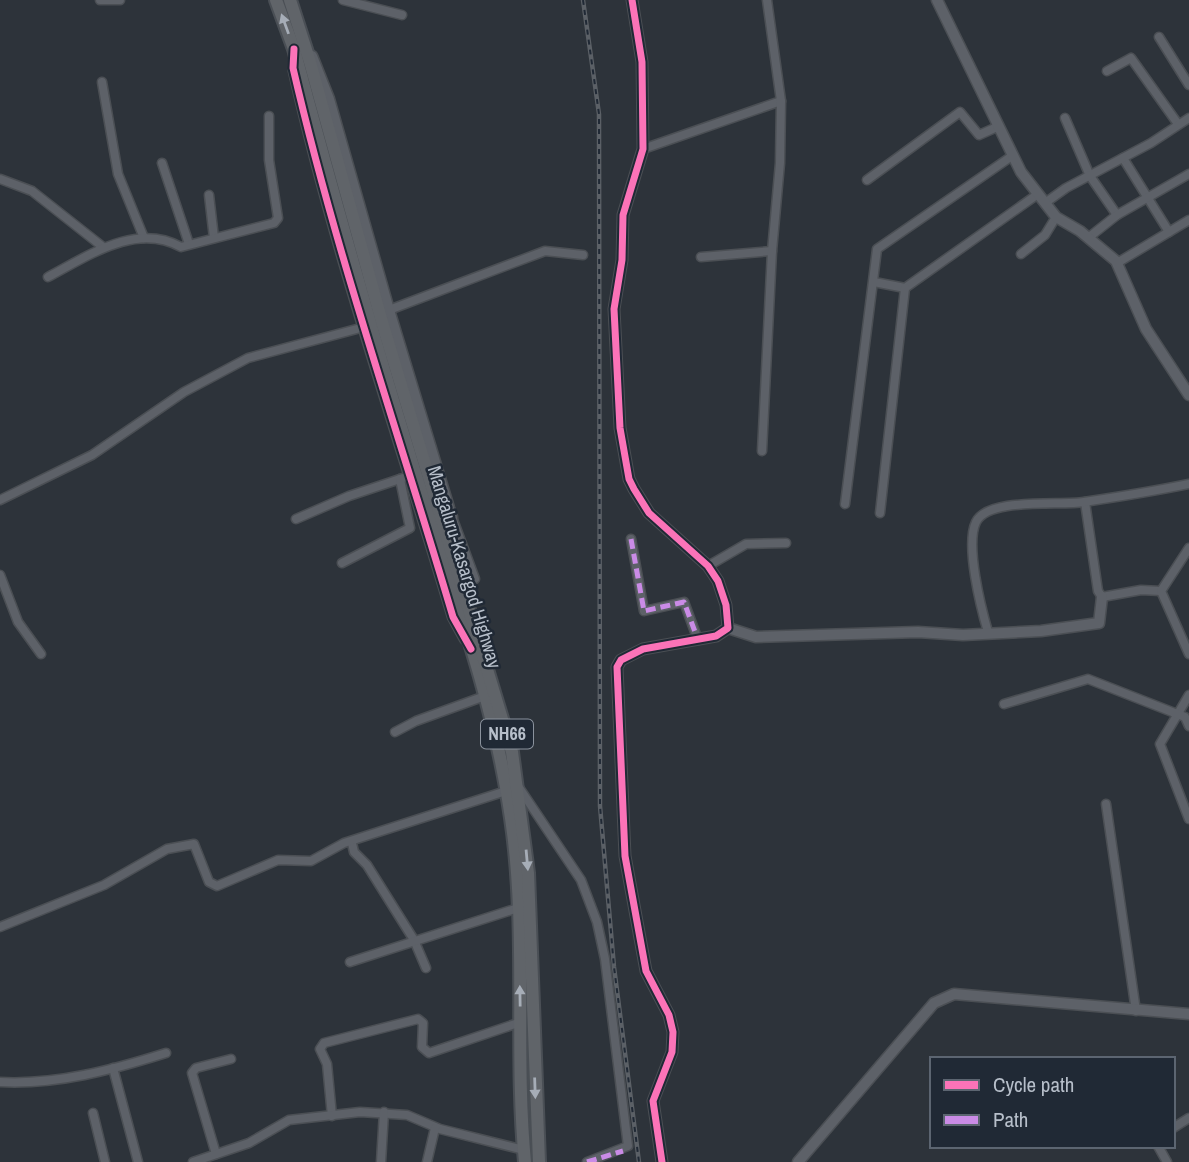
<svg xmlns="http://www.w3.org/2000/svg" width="1189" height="1162" font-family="'Archivo Narrow',sans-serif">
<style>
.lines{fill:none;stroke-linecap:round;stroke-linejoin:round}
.minor-casing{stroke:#4b4f54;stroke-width:11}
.tertiary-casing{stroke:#4b4f54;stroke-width:13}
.trunk-casing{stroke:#4a4f55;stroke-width:16}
.minor{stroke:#5d6168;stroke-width:8}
.tertiary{stroke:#5d6168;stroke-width:10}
.trunk{stroke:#606469;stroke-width:12}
.rail-casing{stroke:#5b6066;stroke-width:4.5}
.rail{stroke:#202935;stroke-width:2;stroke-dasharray:5;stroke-linecap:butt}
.quiet{stroke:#ca8be6;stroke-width:5;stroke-dasharray:10 5;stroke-linecap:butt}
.cycleway-casing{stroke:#202935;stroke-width:11}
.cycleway{stroke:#fb73b8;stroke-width:7}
.oneway{fill:#a6adb7}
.labels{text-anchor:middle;stroke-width:5;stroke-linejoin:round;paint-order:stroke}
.shield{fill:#202935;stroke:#8a929d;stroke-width:2}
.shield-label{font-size:18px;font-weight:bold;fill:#b7bfca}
.street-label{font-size:19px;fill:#b7bfca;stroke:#202935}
</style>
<rect width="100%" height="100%" fill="#2d333a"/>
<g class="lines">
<defs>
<g id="minor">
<path d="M100,0H120"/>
<path d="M343,0L402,15"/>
<path d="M1159,37L1189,85"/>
<path d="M1107,71L1131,58L1178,124"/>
<path d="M102,82L118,174L144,238"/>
<path d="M1065,118L1090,176L1117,215"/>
<path d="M643,149L781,101"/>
<path d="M1123,158L1169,232"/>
<path d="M162,163L189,244"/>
<path d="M0,179L32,191L103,247"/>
<path d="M867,180L960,112L979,135L997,127"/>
<path d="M209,195L214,238"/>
<path d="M1045,203L1066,188L1151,143L1189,118"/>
<path d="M1088,238L1117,215L1189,174"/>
<path d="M1021,254L1045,235L1056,217"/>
<path d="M701,257L772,251"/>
<path d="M1117,263L1189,220"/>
<path d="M48,277C88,256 136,222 181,247L274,223L278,218L269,160V116"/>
<path d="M874,282L905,288L1038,194"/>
<path d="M389,310L545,251L583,255"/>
<path d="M762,451L772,251L780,163L781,101L767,0"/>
<path d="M0,500L92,455L184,392L248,358L368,326"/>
<path d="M1085,502L1098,591L1102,597L1141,590L1161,591"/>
<path d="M845,504L877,249L1012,156"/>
<path d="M880,513L905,288"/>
<path d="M452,517L475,579"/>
<path d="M296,519L349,496L403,478"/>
<path d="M631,539L644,611L684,602L698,640"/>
<path d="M1189,548L1161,591L1189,654"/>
<path d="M342,563L410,528L400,479"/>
<path d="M708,566L746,544L786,543"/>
<path d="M0,575L18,622L41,654"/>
<path d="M988,632C981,608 965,545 976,522C988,497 1060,506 1084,502C1118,497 1155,491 1189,484"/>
<path d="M1189,695L1160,744L1189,819"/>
<path d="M1004,704L1088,679L1185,717L1189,726"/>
<path d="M395,732L416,721L485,696"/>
<path d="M518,786L581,880L597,922L605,959L628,1146L587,1162"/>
<path d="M1106,804L1136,1011"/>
<path d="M352,843L354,852L367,865L414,940L426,968"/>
<path d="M0,927L104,885L167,849L194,844L209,882L217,886L278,860L311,861L344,843L506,791"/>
<path d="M350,962L518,908"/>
<path d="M113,1068L138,1162"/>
<path d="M0,1082C57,1085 112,1070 166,1053"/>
<path d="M93,1113L105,1162"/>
<path d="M332,1116L327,1064L320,1049L324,1043L418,1019L423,1023L422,1047L429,1053L521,1022"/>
<path d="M1173,1128L1189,1118"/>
<path d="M1158,1146L1167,1162"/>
<path d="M216,1154L192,1073L196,1068L231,1059"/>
<path d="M193,1162L249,1143L289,1120L360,1112L407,1115L440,1129L524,1150"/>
<path d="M381,1162L384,1112"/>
<path d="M427,1162L435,1128"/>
</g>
<g id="tertiary">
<path d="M632,0L642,62L643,149L623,215L622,260L614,309L620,428L629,479L634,489L649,513L708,566L718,581L726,605L728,628"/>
<path d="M937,0L1021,172L1056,217L1080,231L1116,261L1146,329L1189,395"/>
<path d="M312,56L329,99L389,310L449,508L452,517L447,534"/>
<path d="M294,71C336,256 399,435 453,617L465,639"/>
<path d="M728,628L756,637L918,632L963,635L1041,631L1099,623L1102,597"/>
<path d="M662,1162L653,1101L672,1052L673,1032L669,1015L646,971L625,856L617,667L621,660L643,649L716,636L728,628"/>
<path d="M798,1162L934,1003L954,994L1189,1014"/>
</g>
<g id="trunk">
<path d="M276,0L294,49C332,190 371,330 414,469C450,583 494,698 511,818C528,931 514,1048 525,1162"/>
<path d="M290,0L310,62L382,322L512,752L528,873L539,1162"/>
</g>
</defs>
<!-- minor casing -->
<use href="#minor" class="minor-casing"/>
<!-- tertiary casing -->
<use href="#tertiary" class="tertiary-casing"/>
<!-- trunk casing -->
<use href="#trunk" class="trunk-casing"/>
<!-- minor -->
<use href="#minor" class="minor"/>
<!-- tertiary -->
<use href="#tertiary" class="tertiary"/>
<!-- trunk -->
<use href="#trunk" class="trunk"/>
<defs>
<path id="rail" d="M583,0L599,114L600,806L614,967L639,1162"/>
</defs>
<!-- rail casing -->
<use href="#rail" class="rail-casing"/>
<!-- rail -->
<use href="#rail" class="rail"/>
<!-- quiet -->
<g class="quiet">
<path d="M631,539L644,611L684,602L698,640"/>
<path d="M587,1162L623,1151"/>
</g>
<defs>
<g id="cycleway">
<path d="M632,0L642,62L643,149L623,215L622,260L614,309L620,428L629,479L634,489L649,513L708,566L718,581L726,605L728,628L716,636L643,649L621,660L617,667L625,856L646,971L669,1015L673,1032L672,1052L653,1101L662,1162"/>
<path d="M294,49L293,68C336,254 399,434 453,617L471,649"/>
</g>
</defs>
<!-- cycleway casing -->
<use href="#cycleway" class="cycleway-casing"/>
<!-- cycleway -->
<use href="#cycleway" class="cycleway"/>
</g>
<!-- one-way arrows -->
<defs><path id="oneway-solid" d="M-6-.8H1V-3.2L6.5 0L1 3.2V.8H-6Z" transform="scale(1.75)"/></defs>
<g class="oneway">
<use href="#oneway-solid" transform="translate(285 24) rotate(-110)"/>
<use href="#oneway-solid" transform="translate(527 860) rotate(85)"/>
<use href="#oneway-solid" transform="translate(520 996) rotate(-91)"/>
<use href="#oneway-solid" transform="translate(535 1088) rotate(88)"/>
</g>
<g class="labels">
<!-- shield labels -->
<rect class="shield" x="481" y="719.5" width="52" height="29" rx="5"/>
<g class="shield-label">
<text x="507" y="740">NH66</text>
</g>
<!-- street labels -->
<g class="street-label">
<text transform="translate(465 567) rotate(73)" y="7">Mangaluru-Kasargod Highway</text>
</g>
</g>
<!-- legend -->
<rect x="930" y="1057" width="245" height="91" fill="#202935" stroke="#5c6571" stroke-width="2"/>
<rect x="944" y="1080" width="35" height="10" fill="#fb73b8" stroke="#5c6571" stroke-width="2"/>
<text x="993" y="1092" font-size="21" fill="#b7bfca">Cycle path</text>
<rect x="944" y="1115" width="35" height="10" fill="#ca8be6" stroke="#5c6571" stroke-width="2"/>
<text x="993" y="1127" font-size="21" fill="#b7bfca">Path</text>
</svg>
